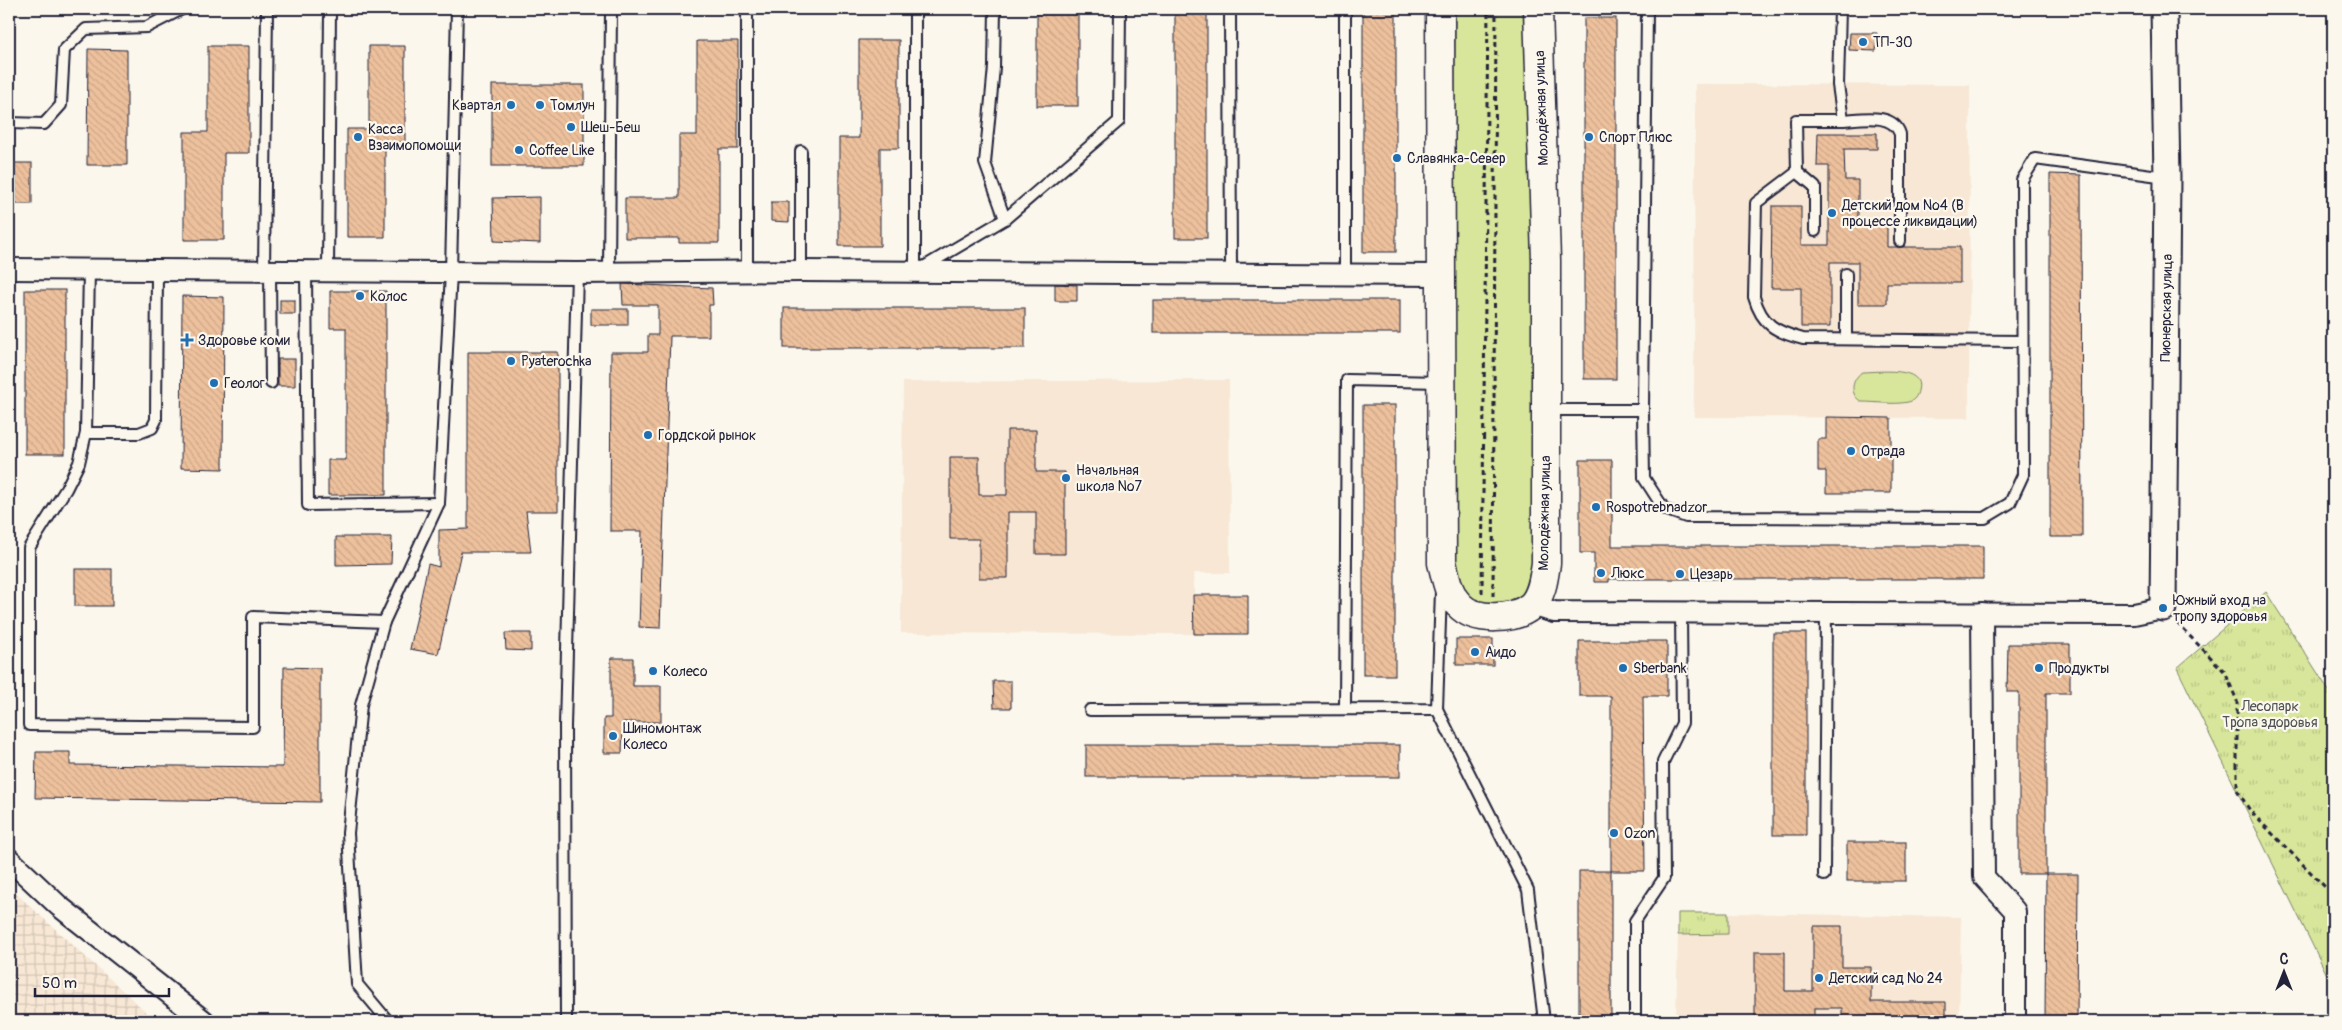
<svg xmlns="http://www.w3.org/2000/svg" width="2342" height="1030" font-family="Pangolin,sans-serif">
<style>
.built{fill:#f7e7d4}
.industrial{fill:url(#industrial-grid)}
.green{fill:#d7e69a;stroke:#7c846a}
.park{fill:url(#park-tufts);stroke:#7c846a}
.building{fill:url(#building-back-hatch);stroke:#22223b}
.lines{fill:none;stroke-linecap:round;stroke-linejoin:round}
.service-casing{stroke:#22223b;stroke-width:14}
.minor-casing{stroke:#22223b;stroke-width:24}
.tertiary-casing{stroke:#22223b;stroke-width:29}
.secondary-casing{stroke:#22223b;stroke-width:31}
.path{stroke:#22223b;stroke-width:3;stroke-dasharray:5 4;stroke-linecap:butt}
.service{stroke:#fbf7ec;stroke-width:10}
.minor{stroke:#fbf7ec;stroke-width:20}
.tertiary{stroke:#fbf7ec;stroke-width:25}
.secondary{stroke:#fbf7ec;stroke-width:28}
.poi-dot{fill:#1f6fb2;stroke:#fbf7ec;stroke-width:2}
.labels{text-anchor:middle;stroke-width:4.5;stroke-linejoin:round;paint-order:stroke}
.poi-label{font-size:14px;fill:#22223b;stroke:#fbf7ec;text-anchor:start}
.street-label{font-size:14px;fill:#22223b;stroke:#fbf7ec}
.park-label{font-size:14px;fill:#4f5353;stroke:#fbf7ec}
</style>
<defs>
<pattern id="industrial-grid" width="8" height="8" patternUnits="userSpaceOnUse" patternTransform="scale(1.25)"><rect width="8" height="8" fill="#f7e7d4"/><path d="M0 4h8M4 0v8" fill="none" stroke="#d3c6b7"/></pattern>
<pattern id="park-tufts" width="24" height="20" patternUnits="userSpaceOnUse" patternTransform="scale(1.25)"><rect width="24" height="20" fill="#d7e69a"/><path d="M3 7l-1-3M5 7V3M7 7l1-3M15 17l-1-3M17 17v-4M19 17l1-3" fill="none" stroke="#b8c586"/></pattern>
<pattern id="building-back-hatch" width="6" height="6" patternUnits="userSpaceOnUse" patternTransform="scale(1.25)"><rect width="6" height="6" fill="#eec19d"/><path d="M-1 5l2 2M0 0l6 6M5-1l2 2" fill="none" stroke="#cca688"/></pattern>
</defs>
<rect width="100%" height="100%" fill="#fbf7ec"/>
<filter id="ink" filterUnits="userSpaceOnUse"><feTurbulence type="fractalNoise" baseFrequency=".02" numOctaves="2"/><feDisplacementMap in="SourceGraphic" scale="10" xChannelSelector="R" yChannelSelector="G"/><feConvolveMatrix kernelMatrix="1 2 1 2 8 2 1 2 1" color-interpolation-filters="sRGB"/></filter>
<g filter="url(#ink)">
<!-- built -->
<g class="built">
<path d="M1695,84L1970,85L1969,418L1694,417Z"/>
<path d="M1229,380L1230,573H1194V634L901,633L903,382Z"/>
<path d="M1728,913L1961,917L1959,1021H1676L1678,935L1728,934Z"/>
</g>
<!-- industrial -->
<path class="industrial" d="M9,887L156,1021H9Z"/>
<!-- green -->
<g class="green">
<path d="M1455,9H1532L1534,573C1528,591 1514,608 1494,607C1485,606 1475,600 1467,597L1454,571Z"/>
<path d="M1862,372C1876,372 1926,365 1918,391C1917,396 1914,401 1908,402C1894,405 1876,402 1862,402C1849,395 1851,380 1862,372Z"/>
</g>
<!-- park -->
<g class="park">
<path d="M2266,592L2333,697V987L2177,668Z"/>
<path d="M1678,913H1728V934L1678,935Z"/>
</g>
<!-- building -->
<g class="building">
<rect x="1037" y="9" width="41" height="97"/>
<rect x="1175" y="9" width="32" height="229"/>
<rect x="1363" y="9" width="33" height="243"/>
<rect x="1584" y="18" width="32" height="361"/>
<path d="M1850,33H1877L1876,51L1849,50Z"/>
<path d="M859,40H899V148H880V246H839V138H859Z"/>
<path d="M697,41H738V149H719V243H679V238H625V198H679V135H697Z"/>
<path d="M208,46H249V153H224V240H184V132H208Z"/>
<path d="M369,46H405V142H385V237H347V129H369Z"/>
<path d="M88,49L127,50V165H87Z"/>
<rect x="492" y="85" width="92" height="81"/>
<path d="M1818,133H1877V149H1844L1845,180H1858V221L1887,222V247H1960V283H1887V304H1858V262H1830V327H1801V288H1771L1772,206H1801V245H1829V166H1817Z"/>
<rect x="9" y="163" width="23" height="41"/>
<path d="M2050,174L2081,175L2082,537H2050Z"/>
<path d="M540,197V243L494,241L493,198Z"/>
<path d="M771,202H789V222L771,221Z"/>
<path d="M622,284L712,288L713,305H709V336H670L660,628L639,627L642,531H610L611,352H648V335H658V305H623Z"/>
<path d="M1055,284L1077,285V301H1055Z"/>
<rect x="25" y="290" width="40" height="164"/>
<path d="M330,291H386V495H328V460H346V328H330Z"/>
<path d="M182,296L224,297L223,469L181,468Z"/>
<rect x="280" y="300" width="15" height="14"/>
<rect x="1153" y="300" width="247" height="33"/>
<rect x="784" y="308" width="241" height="40"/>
<rect x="591" y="309" width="37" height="16"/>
<path d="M468,352H558V511H526L531,552H461L438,654L410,649L428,564L439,567V530L468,529Z"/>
<rect x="278" y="359" width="17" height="27"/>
<rect x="1363" y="405" width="32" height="270"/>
<path d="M1826,417L1891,418V493H1826V471H1818V439H1826Z"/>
<path d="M1007,430H1036V472H1065V554H1036V512H1008V578H979V539H950V457H979V495H1007Z"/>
<path d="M1580,460H1612V546H1983V579H1609V582H1594V553H1580Z"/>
<path d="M336,537H392L391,564L336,565Z"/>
<rect x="75" y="569" width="37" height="37"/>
<path d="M1193,595H1248V634H1194Z"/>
<path d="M505,633H531V651L506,650Z"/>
<rect x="1773" y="633" width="33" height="202"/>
<rect x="1456" y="639" width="37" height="26"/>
<path d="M1579,641H1667V696H1643L1645,871H1611V1021H1579V871H1611V696H1579Z"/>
<path d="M2008,644H2070V693H2046V874H2019V692H2007Z"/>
<path d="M611,658H633V686H661V722H623L622,753H604V718H611Z"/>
<path d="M284,667L320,668V802L35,798L36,752H70V765L283,767Z"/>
<path d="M993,681H1011V708H994Z"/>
<rect x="1086" y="745" width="314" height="32"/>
<rect x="1847" y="842" width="59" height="39"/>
<path d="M2046,874H2078L2077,1021H2045Z"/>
<path d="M1813,926H1842V967H1871V1002H1946V1021H1842V1008H1814V1021H1755V952H1785V991H1813Z"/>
</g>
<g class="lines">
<defs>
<g id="service">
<path d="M747,9V271"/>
<path d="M995,9L994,67L985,163L1005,219"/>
<path d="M1230,9L1231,274"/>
<path d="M1647,9L1643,410L1644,478L1664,509L1686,517L1985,518L2010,503L2023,475L2022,180L2035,159L2166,177"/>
<path d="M1840,9L1838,85L1843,120H1796L1797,172L1756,203L1754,297C1762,325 1776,332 1803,339L2022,341"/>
<path d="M1843,120C1861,119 1893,112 1900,134V241"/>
<path d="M9,123L44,124L61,105L64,50L86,29L147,27L182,9"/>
<path d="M801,151V271"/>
<path d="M1797,172L1815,187V231"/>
<path d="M922,268L1005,219L1119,121L1120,9"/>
<path d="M89,270L86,433L79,463L66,489L29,548V725L253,727V617L384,622L439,503L451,272L457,9"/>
<path d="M264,271L267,9"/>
<path d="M270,271L271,383"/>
<path d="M306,271L308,505L439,503"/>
<path d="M328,271L330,9"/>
<path d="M609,273L611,9"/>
<path d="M915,273V9"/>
<path d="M1846,274V339"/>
<path d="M1345,275V9"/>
<path d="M1546,410H1643"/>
<path d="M86,433H139L152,428L156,420L157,270"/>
<path d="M384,622L361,705L348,833L357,984L388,1021"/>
<path d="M1345,709L1347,380L1440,382"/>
<path d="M1437,709L1528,890L1544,1021"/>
<path d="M1090,710L1437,709L1441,591"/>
<path d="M1824,875L1826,611"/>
<path d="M566,1021L565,726L577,273"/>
<path d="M1635,1021V921L1664,878L1663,762L1682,723L1681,612"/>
</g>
<g id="minor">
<path d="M9,269L577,273L801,271L1442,275"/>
<path d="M1532,605L1554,612L2134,614L2163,608"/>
<path d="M1982,613L1984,877L2015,911V1021"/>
<path d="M9,859L59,906L204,1021"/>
</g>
<path id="tertiary" d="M2163,608L2167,178L2164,9"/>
<path id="secondary" d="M1440,9L1442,563C1446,577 1448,594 1459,605C1475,622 1514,620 1531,606C1542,596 1544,577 1546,563V260L1538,9"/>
</defs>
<!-- service casing -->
<use href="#service" class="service-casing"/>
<!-- minor casing -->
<use href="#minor" class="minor-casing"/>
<!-- tertiary casing -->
<use href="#tertiary" class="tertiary-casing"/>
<!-- secondary casing -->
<use href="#secondary" class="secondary-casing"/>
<!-- path -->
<g class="path">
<path d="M1482,593L1488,9"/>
<path d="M1493,596L1496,9"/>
<path d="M2177,623L2225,672L2237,701V790L2251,812L2333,895"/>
</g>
<!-- service -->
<use href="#service" class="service"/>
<!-- minor -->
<use href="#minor" class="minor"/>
<!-- tertiary -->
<use href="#tertiary" class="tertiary"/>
<!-- secondary -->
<use href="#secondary" class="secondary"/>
</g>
</g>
<!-- markers -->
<g class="poi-dot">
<circle cx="1863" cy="42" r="5"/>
<circle cx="511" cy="105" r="5"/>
<circle cx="540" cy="105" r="5"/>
<circle cx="571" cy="127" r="5"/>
<circle cx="358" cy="137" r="5"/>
<circle cx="1589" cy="137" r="5"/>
<circle cx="519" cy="150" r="5"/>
<circle cx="1397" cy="158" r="5"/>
<circle cx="1832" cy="213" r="5"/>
<circle cx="360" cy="296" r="5"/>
<path d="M184.5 332.5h5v5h5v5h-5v5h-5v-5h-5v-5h5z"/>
<circle cx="511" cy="361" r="5"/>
<circle cx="214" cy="383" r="5"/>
<circle cx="648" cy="435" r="5"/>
<circle cx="1851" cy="451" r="5"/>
<circle cx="1066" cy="478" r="5"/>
<circle cx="1596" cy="507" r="5"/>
<circle cx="1601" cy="573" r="5"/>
<circle cx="1680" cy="574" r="5"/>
<circle cx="2163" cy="608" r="5"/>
<circle cx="1475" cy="652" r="5"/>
<circle cx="1623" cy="668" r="5"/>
<circle cx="2039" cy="668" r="5"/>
<circle cx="653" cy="671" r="5"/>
<circle cx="613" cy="736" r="5"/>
<circle cx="1614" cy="833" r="5"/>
<circle cx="1819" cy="978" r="5"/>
</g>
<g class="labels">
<!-- poi labels -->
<g class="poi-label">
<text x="1873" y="47">ТП-30</text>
<text x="501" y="110" text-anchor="end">Квартал</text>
<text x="550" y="110">Томлун</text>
<text x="581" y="132">Шеш-Беш</text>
<text x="368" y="134">Касса<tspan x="368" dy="16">Взаимопомощи</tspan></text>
<text x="1599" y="142">Спорт Плюс</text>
<text x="529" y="155">Coffee Like</text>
<text x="1407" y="163">Славянка-Север</text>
<text x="1842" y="210">Детский дом №4 (В<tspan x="1842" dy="16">процессе ликвидации)</tspan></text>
<text x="370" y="301">Колос</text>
<text x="198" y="345">Здоровье коми</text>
<text x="521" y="366">Pyaterochka</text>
<text x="224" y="388">Геолог</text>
<text x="658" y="440">Гордской рынок</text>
<text x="1861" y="456">Отрада</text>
<text x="1076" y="475">Начальная<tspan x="1076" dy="16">школа №7</tspan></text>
<text x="1606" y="512">Rospotrebnadzor</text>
<text x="1611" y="578">Люкс</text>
<text x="1690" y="579">Цезарь</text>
<text x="2173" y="605">Южный вход на<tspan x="2173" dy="16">тропу здоровья</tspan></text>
<text x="1485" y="657">Аидо</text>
<text x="1633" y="673">Sberbank</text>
<text x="2049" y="673">Продукты</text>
<text x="663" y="676">Колесо</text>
<text x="623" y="733">Шиномонтаж<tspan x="623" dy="16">Колесо</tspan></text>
<text x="1624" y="838">Ozon</text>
<text x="1829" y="983">Детский сад № 24</text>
</g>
<!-- street labels -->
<g class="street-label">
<text transform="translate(1541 108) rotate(-92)" y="5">Молодёжная улица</text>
<text transform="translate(2166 308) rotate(-89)" y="5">Пионерская улица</text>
<text transform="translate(1544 513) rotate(-89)" y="5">Молодёжная улица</text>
</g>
<!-- park labels -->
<g class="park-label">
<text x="2270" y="711">Лесопарк<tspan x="2270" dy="16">Тропа здоровья</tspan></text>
</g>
</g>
<!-- margin -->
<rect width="2342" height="1030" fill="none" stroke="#fbf7ec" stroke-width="30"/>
<rect x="15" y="15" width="2312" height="1000" fill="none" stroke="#22223b" stroke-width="2" filter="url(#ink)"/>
<!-- north arrow -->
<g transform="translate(2284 972)" stroke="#fbf7ec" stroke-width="4" paint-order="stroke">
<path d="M0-4L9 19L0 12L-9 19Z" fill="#22223b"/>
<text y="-8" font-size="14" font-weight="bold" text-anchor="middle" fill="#22223b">С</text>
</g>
<!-- scale -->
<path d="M35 988v8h134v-8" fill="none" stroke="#22223b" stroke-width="2.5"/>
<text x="42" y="988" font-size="15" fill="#22223b" stroke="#fbf7ec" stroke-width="4" paint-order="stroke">50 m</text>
</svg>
